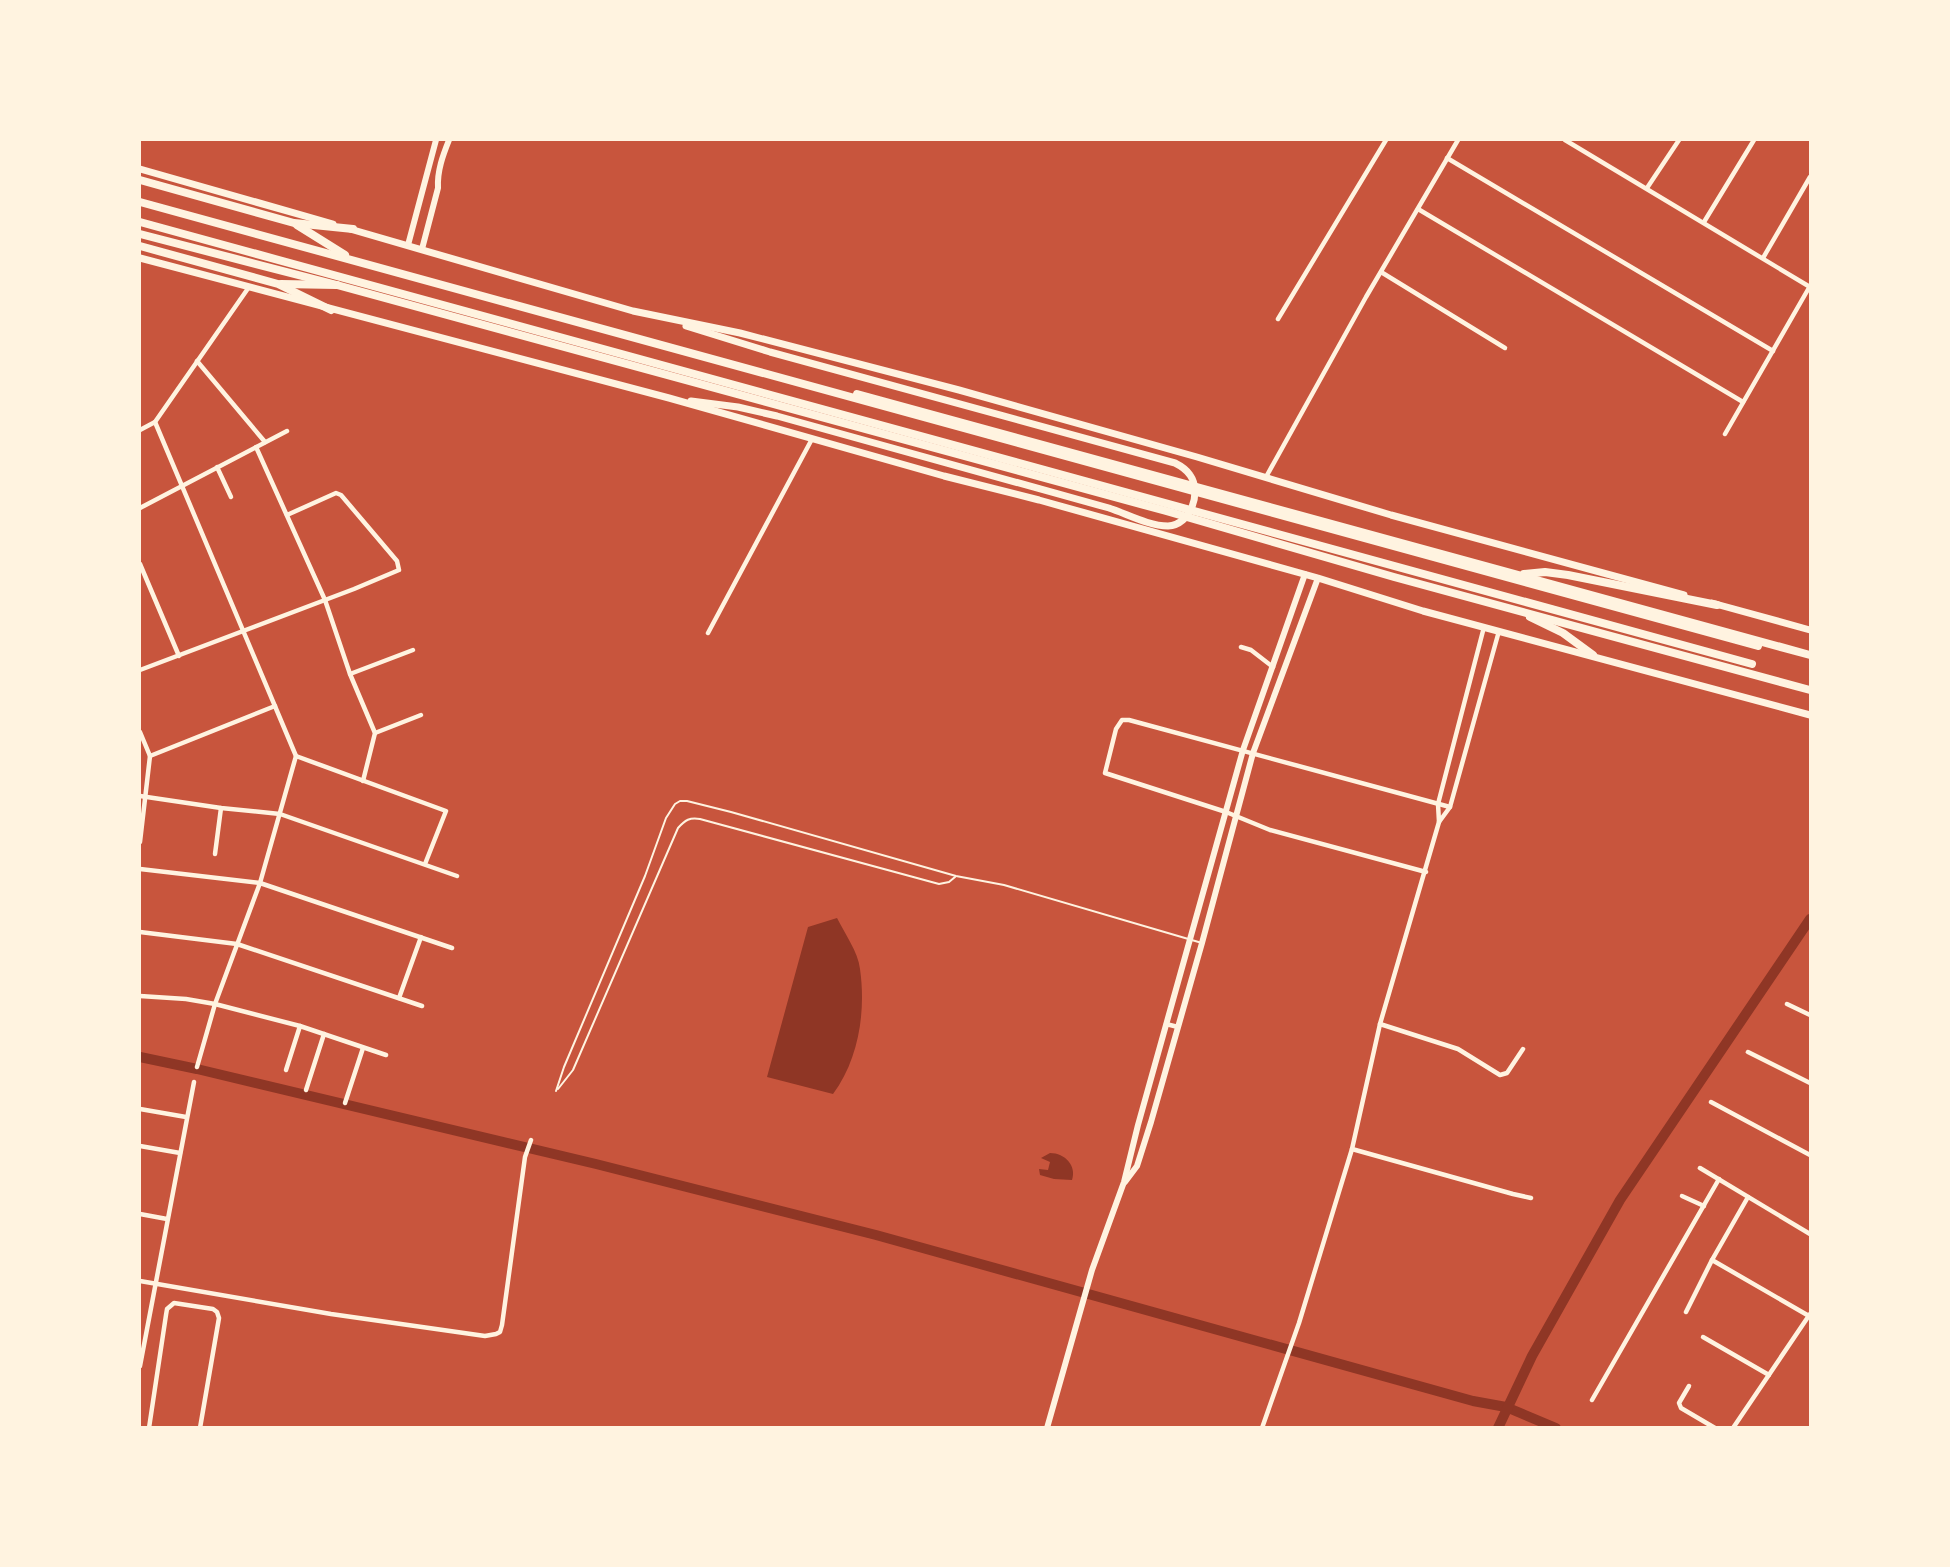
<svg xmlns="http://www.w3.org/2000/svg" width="1950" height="1567" font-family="Lora,serif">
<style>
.water{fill:#8f3625}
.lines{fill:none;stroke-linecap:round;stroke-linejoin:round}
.canal{stroke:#8f3625;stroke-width:10}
.service{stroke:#fff3e0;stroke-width:2}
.minor{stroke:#fff3e0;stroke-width:4.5}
.tertiary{stroke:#fff3e0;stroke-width:6}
.secondary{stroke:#fff3e0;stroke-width:7}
.trunk{stroke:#fff3e0;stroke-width:8}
.motorway{stroke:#fff3e0;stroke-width:8}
</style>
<rect width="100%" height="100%" fill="#c8553d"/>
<!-- water -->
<g class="water">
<path d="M837,918C845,934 858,952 860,969C866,1011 859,1059 833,1094L767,1077L808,927Z"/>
<path d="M1050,1153C1065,1153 1077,1166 1072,1180L1054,1179L1040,1175L1039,1169L1048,1170L1050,1162L1041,1158Z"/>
</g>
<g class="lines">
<!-- canal -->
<g class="canal">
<path d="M140,1057L197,1069L596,1164L876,1235L1473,1401L1506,1407L1556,1428"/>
<path d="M1498,1428L1532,1356L1620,1200L1810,919"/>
</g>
<!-- service -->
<g class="service">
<path d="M558,1089L573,1070L678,828C685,820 690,817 700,819L939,884L949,882L955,877"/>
<path d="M556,1091L564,1067L645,876L666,818L675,804L680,801H687L731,812L956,876L1004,885L1202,943"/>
</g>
<!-- minor -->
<g class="minor">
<path d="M1565,140L1810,287"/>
<path d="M1447,158L1773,351"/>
<path d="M1647,188L1679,140"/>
<path d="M1418,209L1743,402"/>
<path d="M1704,222L1754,140"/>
<path d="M1763,258L1810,177"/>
<path d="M1381,272L1505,348"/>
<path d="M1278,319L1386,140"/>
<path d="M197,361L265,442"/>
<path d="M155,422L296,756"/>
<path d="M140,430L155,422L249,287"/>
<path d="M1725,434L1810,286"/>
<path d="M256,447L325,600L350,674L375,733L363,781"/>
<path d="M217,467L231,497"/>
<path d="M1266,477L1366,297L1458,140"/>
<path d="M140,508L287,431"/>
<path d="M140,564L179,656"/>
<path d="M1484,627L1438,804L1439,822L1450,807L1499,631"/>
<path d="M708,633L812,439"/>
<path d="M1241,647L1251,650L1273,667"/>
<path d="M140,670L354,589L399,570L397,561L341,495L336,493L287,515"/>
<path d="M350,674L413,650"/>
<path d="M140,732L150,756L140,842"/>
<path d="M375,733L421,715"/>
<path d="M150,756L275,706"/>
<path d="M140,796L221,808L280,814L457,876"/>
<path d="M215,854L221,808"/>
<path d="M140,869L260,883L452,948"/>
<path d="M1426,872L1270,830L1226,812L1105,773L1116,729L1122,720H1129L1450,807"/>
<path d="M140,932L237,944L422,1006"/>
<path d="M140,996L186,999L215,1004L300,1026L386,1055"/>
<path d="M399,998L421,937"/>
<path d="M1787,1004L1810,1015"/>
<path d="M1166,1024L1178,1027"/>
<path d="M1380,1024L1458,1049L1500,1075L1507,1073L1523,1049"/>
<path d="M1748,1052L1810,1083"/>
<path d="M197,1067L215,1004L260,883L296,756L446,811L425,864"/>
<path d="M286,1070L300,1026"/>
<path d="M306,1090L324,1034"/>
<path d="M1711,1102L1810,1155"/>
<path d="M345,1103L363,1048"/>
<path d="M140,1109L186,1117"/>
<path d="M140,1146L180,1153"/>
<path d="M1352,1149L1513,1194L1531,1198"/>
<path d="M1700,1168L1810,1234"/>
<path d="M1682,1196L1704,1206"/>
<path d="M140,1214L167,1219"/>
<path d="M1712,1260L1809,1316"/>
<path d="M140,1281L331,1314L485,1336L496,1334L500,1332L502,1325L525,1157L531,1140"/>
<path d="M1686,1312L1712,1260L1748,1197"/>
<path d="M1703,1337L1769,1375"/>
<path d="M140,1366L194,1082"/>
<path d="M1689,1386L1679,1403L1681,1408L1715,1428"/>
<path d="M1592,1400L1719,1179"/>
<path d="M149,1428L166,1315L167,1309L174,1303L213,1309L217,1312L219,1318L200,1428"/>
<path d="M1262,1428L1299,1323L1352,1149L1380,1024L1439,822"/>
<path d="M1733,1428L1810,1314"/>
</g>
<!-- tertiary -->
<g class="tertiary">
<path d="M408,245L436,140"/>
<path d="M422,249L438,188C437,171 443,155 449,140"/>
<path d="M1125,1182L1137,1166L1151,1122L1202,943L1253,753L1318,578"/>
<path d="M1047,1428L1092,1270L1124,1182L1138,1125L1243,750L1305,574"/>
</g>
<!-- secondary -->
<g class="secondary">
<path d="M140,169L333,224"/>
<path d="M350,229L633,311L740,333L959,390L1197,457L1391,515L1684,595"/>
<path d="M140,258L669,398L944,476L1039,500L1318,578L1423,611L1810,715"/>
<path d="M686,326L770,352L1175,463C1181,466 1186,469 1190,475C1202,492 1191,525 1168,526C1149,526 1127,514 1109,508L777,416L738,407L691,401"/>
<path d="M1712,603L1810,630"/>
</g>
<!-- trunk -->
<g class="trunk">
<path d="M140,234L337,285L1166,511L1394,577L1810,690"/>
<path d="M857,394L1810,655"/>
<path d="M1524,574L1545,572L1568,575L1717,605"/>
<path d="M1530,617L1563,633L1593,655"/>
</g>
<!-- motorway -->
<g class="motorway">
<path d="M140,180L294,223L353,229"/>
<path d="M140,202L1758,646"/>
<path d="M140,222L1752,664"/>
<path d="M297,225L345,255"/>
<path d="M140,246L278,284L331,310"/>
<path d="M281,284L337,285"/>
</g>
</g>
<!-- border -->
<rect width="1950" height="1567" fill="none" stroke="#fff3e0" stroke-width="282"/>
</svg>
